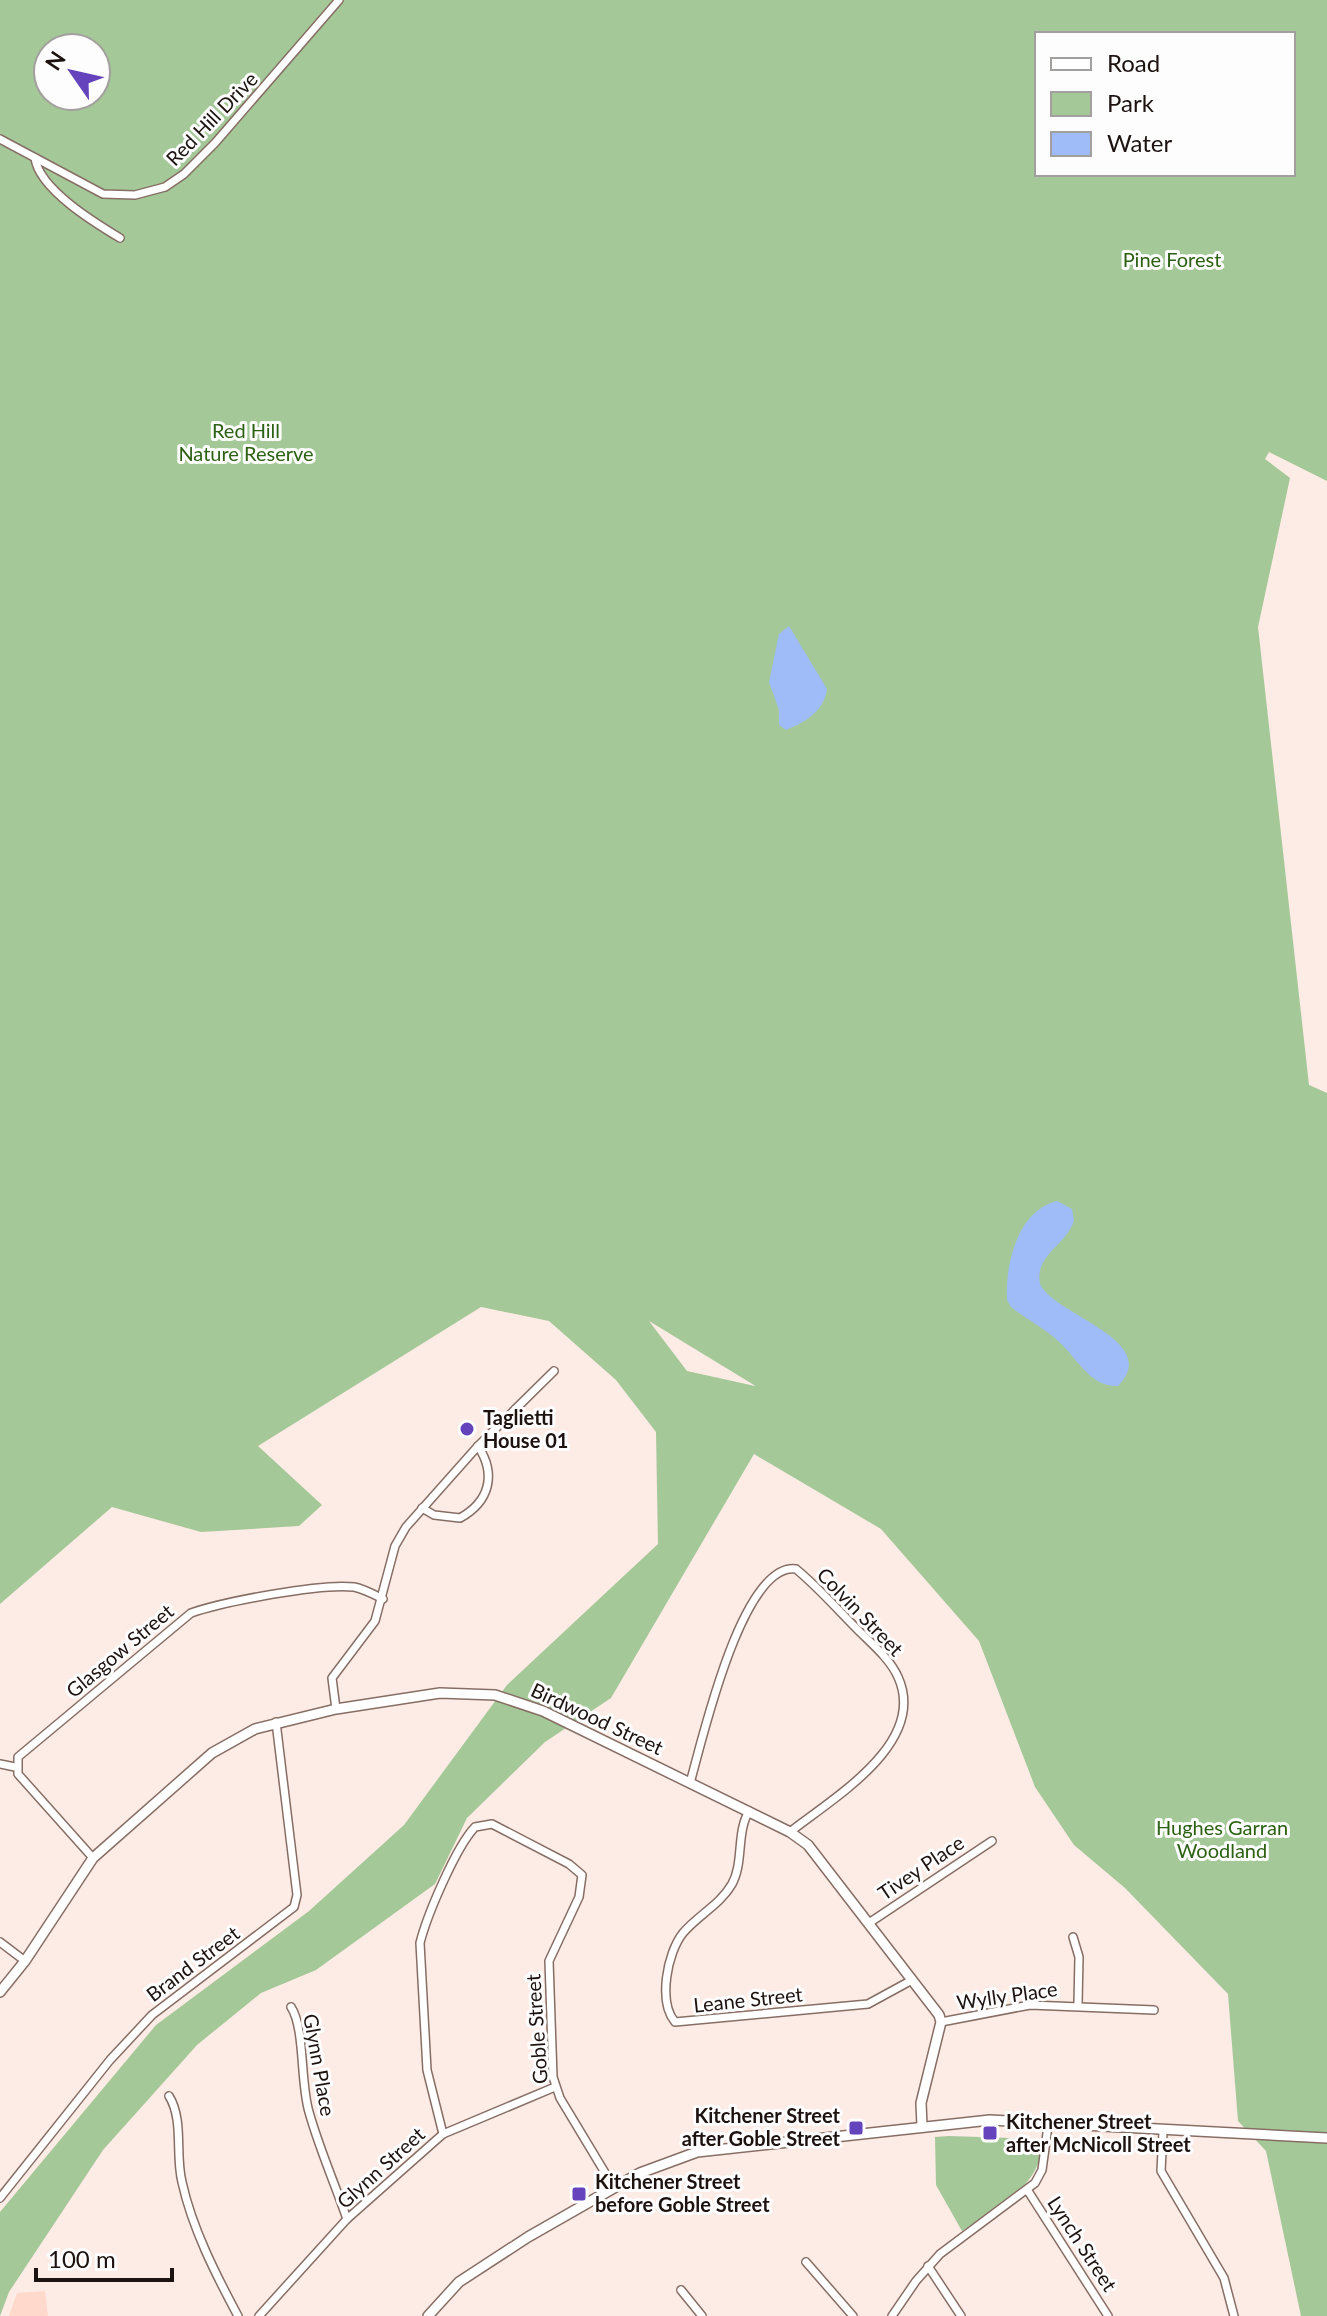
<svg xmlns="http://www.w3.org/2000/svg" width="1327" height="2316" font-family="Lato,sans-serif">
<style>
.built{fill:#fed9cc}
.green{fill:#a4c898;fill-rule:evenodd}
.water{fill:#9fbcf8}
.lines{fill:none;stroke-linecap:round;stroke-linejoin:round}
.minor-casing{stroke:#876e65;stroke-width:10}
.tertiary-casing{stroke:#876e65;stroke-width:12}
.minor{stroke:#fff;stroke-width:7}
.tertiary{stroke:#fff;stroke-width:9}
.poi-dot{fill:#6543bc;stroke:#fdfdfd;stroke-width:3}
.labels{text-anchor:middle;stroke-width:6;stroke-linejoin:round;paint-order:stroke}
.street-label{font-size:20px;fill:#1c120f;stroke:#fdfdfd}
.park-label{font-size:20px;fill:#2c6113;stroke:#fdfdfd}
.poi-label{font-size:20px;font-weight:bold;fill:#1c120f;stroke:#fdfdfd;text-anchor:start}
</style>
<rect width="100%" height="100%" fill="#fdebe5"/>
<!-- built -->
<path class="built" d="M45,2291L48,2316H9L17,2293Z"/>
<!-- green -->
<g class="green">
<path d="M0,0H1327V481L1269,452L1265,459L1290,478L1258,627L1309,1085L1327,1093V2316H1301L1266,2151L1238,2121L1228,1994L1125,1888L1074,1845L1035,1787L979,1641L881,1529L754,1454L611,1698L545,1742L467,1818L435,1884L316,1970L261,1993L197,2045L103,2150L9,2292L0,2316V2212L156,2025L309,1911L404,1825L507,1685L658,1544L656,1432L616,1380L549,1321L481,1307L258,1446L322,1505L299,1526L201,1532L112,1507L0,1604ZM1037,34H1293V174H1037ZM48,48H96V96H48ZM649,1321L754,1385L755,1386L687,1371Z"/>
<path d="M949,2136L1039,2139C1050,2183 991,2210 962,2231L936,2185L935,2137Z"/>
</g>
<!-- water -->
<g class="water">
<path d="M789,626L827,689C824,711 806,722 786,730L779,725V710L769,682L779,634Z"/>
<path d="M1057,1201L1072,1209L1074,1220C1068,1244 1034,1255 1040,1284C1055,1316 1163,1340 1118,1386C1089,1387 1077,1357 1058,1341C1044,1328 1026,1319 1011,1307L1007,1300C1005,1265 1017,1211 1057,1201Z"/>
</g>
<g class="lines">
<defs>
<g id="minor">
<path d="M0,139L103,194L135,195L165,187L184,174L215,143L339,0"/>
<path d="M35,158C39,189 95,223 120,238"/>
<path d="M422,1508L434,1515L460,1518C489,1502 497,1475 478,1446"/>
<path d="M336,1709L332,1678L375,1621L395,1546L406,1527L478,1446L554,1371"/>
<path d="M0,1764L15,1767"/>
<path d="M690,1783C702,1741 742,1562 796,1569C818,1587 838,1610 858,1630C872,1644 890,1659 898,1677C928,1743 833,1798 790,1832"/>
<path d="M749,1811C736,1833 744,1862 732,1884C720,1905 698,1915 683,1933C667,1953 658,2002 675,2022L868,2004L912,1980"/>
<path d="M93,1858L18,1774V1757L191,1613C223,1602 320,1583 354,1587C364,1589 373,1594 383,1599"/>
<path d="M869,1923L992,1841"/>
<path d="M1073,1937L1079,1957L1078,2004"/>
<path d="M0,1942L25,1961"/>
<path d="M291,2007C305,2028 300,2082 309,2112C319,2148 335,2184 347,2219"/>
<path d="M941,2022L1030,2005L1154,2010"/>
<path d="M169,2096C184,2120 175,2155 182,2182C192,2228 216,2275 238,2316"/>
<path d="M1163,2132L1161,2171L1224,2278L1234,2316"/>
<path d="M443,2134L427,2070L420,1943C427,1915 456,1847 475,1827L492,1824L569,1864L582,1875L579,1897L549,1961L553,2077L560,2098L613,2186"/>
<path d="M1028,2191L1108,2316"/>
<path d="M0,2198L110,2060L152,2015L294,1907L297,1895L276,1722"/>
<path d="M806,2262L853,2316"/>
<path d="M928,2266L961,2316"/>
<path d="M681,2290L702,2316"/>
<path d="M259,2316L347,2219L443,2134L555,2087"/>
<path d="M892,2316L916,2281L940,2254L1035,2183L1042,2170L1048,2126"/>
</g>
<g id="tertiary">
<path d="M0,1992L25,1961L93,1858L212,1753L255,1729L336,1709L440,1693L495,1695L543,1711L790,1832L808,1845L939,2015L941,2022L921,2103L922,2126"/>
<path d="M428,2316L459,2282L528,2237L640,2173L697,2152L990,2120L1327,2138"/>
</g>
</defs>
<!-- minor casing -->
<use href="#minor" class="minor-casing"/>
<!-- tertiary casing -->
<use href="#tertiary" class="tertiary-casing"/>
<!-- minor -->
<use href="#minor" class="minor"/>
<!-- tertiary -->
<use href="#tertiary" class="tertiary"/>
</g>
<!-- markers -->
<g class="poi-dot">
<circle cx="467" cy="1429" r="8"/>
<rect x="848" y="2120" width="16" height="16" rx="4"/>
<rect x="982" y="2125" width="16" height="16" rx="4"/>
<rect x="571" y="2186" width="16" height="16" rx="4"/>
</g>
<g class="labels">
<!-- street labels -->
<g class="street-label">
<text transform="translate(212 119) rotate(-46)" y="7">Red Hill Drive</text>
<text transform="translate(860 1612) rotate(46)" y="7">Colvin Street</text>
<text transform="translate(120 1651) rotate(-40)" y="7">Glasgow Street</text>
<text transform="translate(597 1719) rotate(25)" y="7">Birdwood Street</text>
<text transform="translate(921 1868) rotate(-34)" y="7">Tivey Place</text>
<text transform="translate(193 1964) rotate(-37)" y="7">Brand Street</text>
<text transform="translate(1007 1996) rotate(-8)" y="7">Wylly Place</text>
<text transform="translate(748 2000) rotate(-6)" y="7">Leane Street</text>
<text transform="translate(537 2029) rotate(-94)" y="7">Goble Street</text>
<text transform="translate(319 2065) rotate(80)" y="7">Glynn Place</text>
<text transform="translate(381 2168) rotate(-42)" y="7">Glynn Street</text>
<text transform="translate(1082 2244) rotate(57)" y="7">Lynch Street</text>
</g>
<!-- park labels -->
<g class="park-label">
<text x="1172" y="267">Pine Forest</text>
<text x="246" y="438">Red Hill<tspan x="246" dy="23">Nature Reserve</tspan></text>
<text x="1222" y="1835">Hughes Garran<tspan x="1222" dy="23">Woodland</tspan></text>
</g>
<!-- poi labels -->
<g class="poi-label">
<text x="483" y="1425">Taglietti<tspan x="483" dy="23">House 01</tspan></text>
<text x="840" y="2123" text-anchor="end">Kitchener Street<tspan x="840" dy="23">after Goble Street</tspan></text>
<text x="1006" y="2129">Kitchener Street<tspan x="1006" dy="23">after McNicoll Street</tspan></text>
<text x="595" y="2189">Kitchener Street<tspan x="595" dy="23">before Goble Street</tspan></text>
</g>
</g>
<!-- legend -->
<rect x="1035" y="32" width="260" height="144" fill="#fdfdfd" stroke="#a39f9e" stroke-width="2"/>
<rect x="1051" y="58" width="40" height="12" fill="#ffffff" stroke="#a39f9e" stroke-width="2"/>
<text x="1107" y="72" font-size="24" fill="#1c120f">Road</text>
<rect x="1051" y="92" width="40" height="24" fill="#a4c898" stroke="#a39f9e" stroke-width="2"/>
<text x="1107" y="112" font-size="24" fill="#1c120f">Park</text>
<rect x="1051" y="132" width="40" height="24" fill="#9fbcf8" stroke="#a39f9e" stroke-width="2"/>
<text x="1107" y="152" font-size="24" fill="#1c120f">Water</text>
<!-- north arrow -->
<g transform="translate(72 72) rotate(304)"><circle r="38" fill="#fdfdfd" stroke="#a39f9e" stroke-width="2"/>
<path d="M0-6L14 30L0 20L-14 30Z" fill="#6543bc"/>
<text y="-12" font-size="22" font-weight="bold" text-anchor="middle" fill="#1c120f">N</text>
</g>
<!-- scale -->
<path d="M36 2268v12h136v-12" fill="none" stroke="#1c120f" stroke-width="4"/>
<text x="48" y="2268" font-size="24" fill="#1c120f" stroke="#fdfdfd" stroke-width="6" paint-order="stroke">100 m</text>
</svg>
